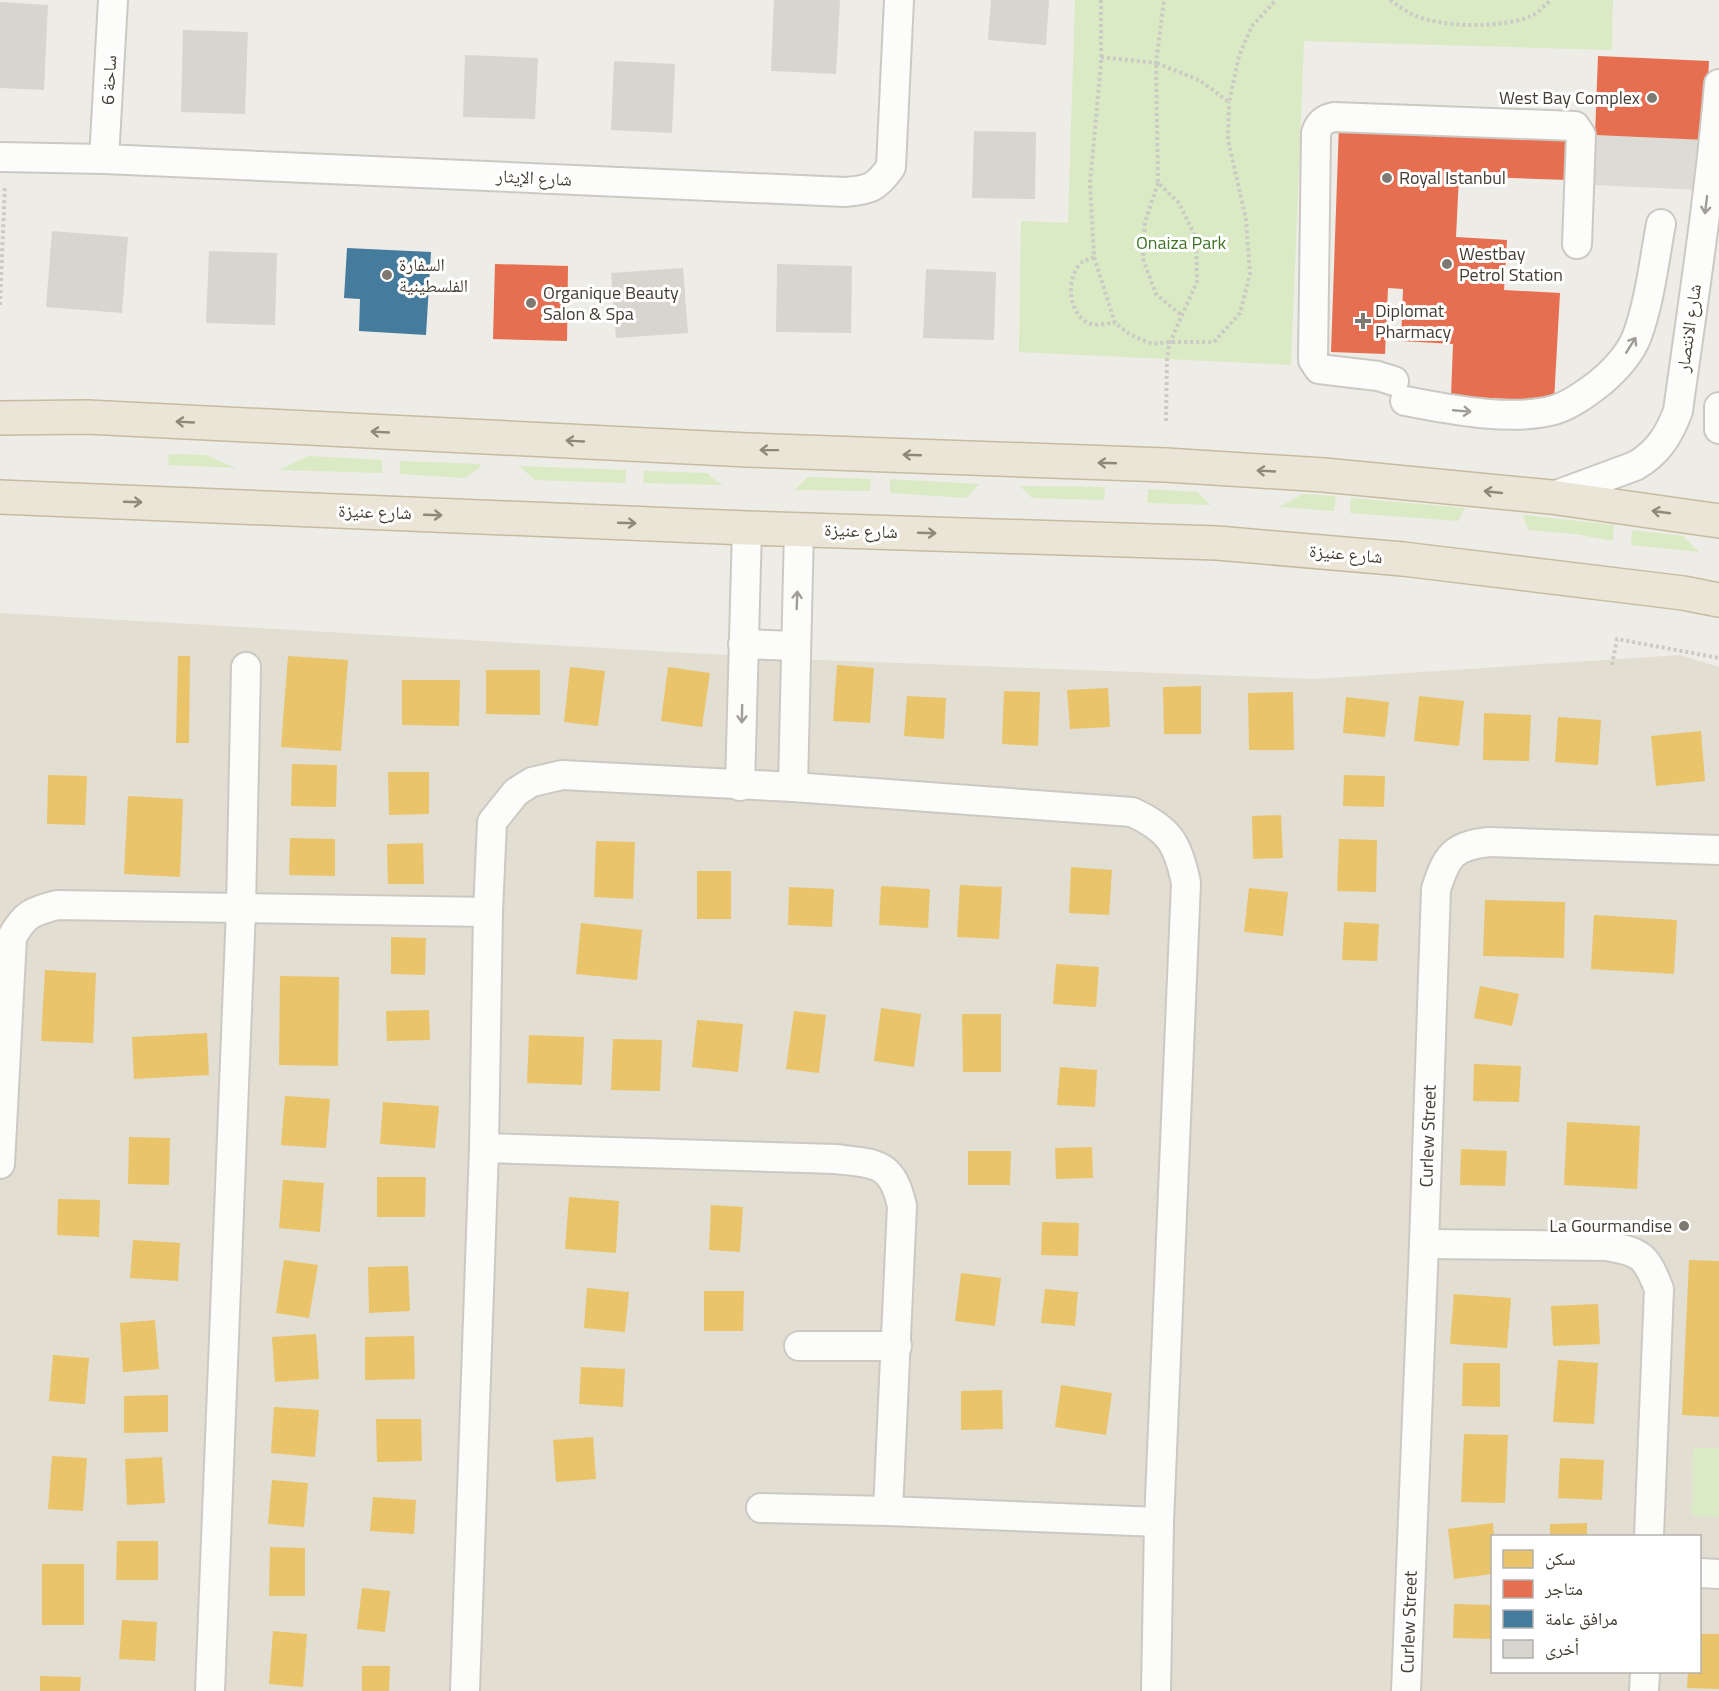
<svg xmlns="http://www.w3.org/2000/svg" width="1719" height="1691" font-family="'Titillium Web','Noto Naskh Arabic',sans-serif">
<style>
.residential{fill:#e3ded2;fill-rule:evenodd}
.green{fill:#d9eac4}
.parking{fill:#dddbd6}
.homes{fill:#e9c46a}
.shops{fill:#e76f51}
.public{fill:#457b9d}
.building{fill:#d7d5ce}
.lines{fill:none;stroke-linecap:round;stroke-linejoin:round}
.minor-casing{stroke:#ccc9c3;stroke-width:32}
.highway-casing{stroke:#c6bba0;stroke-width:36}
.path{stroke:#cccac5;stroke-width:4;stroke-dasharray:3 3;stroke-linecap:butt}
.minor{stroke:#fcfcfb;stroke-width:28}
.highway{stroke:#ebe5d7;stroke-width:33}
.oneway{stroke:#a09c96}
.oneway2{stroke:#8f897c}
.poi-dot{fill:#7f7a71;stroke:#fff;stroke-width:2}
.labels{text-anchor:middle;stroke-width:6;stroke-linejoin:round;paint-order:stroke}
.street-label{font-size:18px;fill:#433d32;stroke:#fff}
.poi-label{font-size:18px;fill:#433d32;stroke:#fff;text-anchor:start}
.park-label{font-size:18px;fill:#3f7525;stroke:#fff}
</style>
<rect width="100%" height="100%" fill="#eeece6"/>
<!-- residential -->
<path class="residential" d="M0,613L795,659L1316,679L1680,655L1719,667V1691H0ZM1492,1536H1700V1672H1492Z"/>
<!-- green -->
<g class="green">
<path d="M1075,0H1613L1612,50L1304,41L1291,365L1019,352L1021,221L1068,223Z"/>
<path d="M169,454L206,455L236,468L168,465Z"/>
<path d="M308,456L382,460V473L279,470Z"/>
<path d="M400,461L480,464L481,467L464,478L400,474Z"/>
<path d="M519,466L626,470L625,483L535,480Z"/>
<path d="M644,471L708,473L712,478L723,485L643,483Z"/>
<path d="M808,477L871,479L870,491L794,490Z"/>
<path d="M890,479L979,484L966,498L890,493Z"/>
<path d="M1020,486L1105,487L1104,500L1032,498Z"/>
<path d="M1148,489L1197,492L1211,505L1147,503Z"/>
<path d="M1303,494L1336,496L1334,511L1279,507Z"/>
<path d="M1351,498L1465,508L1458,521L1350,513Z"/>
<path d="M1523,515L1614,525L1613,541L1575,534L1528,530Z"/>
<path d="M1632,530L1683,536L1699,552L1631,545Z"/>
<path d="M1693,1448H1719V1517L1692,1516Z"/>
</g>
<!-- parking -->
<path class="parking" d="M1595,135L1705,140L1702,190L1592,185Z"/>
<!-- homes -->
<g class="homes">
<path d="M178,656H190L189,743H176Z"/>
<path d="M288,656L348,660L341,751L281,747Z"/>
<path d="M837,665L874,668L870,723L833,721Z"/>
<path d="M570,667L605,671L598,726L564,722Z"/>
<path d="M668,667L710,673L702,727L661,721Z"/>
<path d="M486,670H540V715L486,714Z"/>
<path d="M402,680H460L459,726L402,725Z"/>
<path d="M1201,686V734H1164L1163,687Z"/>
<path d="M1108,688L1110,727L1070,729L1067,690Z"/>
<path d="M1004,691L1040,692L1038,746L1002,744Z"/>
<path d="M1293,692L1294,750H1249L1248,693Z"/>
<path d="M907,696L946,698L944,739L904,736Z"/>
<path d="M1419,696L1464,701L1459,746L1414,741Z"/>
<path d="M1346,697L1389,702L1385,737L1343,733Z"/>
<path d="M1484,713L1531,715L1529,761L1483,760Z"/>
<path d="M1558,717L1601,720L1598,765L1555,762Z"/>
<path d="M1701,731L1705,781L1656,786L1651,736Z"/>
<path d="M292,764L337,765L336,807L291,806Z"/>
<path d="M388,772H429V814L389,815Z"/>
<path d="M48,775L87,776L85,825L47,824Z"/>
<path d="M1344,775L1385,776L1384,807L1343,806Z"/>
<path d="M128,796L183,799L180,877L124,874Z"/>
<path d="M1281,815L1283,858L1253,859L1252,816Z"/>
<path d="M290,838L335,839V876L289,875Z"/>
<path d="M1339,839L1377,840L1376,892L1337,891Z"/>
<path d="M596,841L635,842L633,899L594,897Z"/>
<path d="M423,843L424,884H388L387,844Z"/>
<path d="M1071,867L1112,870L1109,915L1069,913Z"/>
<rect x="697" y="871" width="34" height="48"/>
<path d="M960,885L1002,887L999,939L957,937Z"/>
<path d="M881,886L930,889L928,928L879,925Z"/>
<path d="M789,887L834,889L832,927L788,925Z"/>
<path d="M1249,888L1288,892L1283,936L1244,932Z"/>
<path d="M1485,900L1565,902L1564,958L1483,956Z"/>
<path d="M1594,915L1677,920L1674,974L1591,969Z"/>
<path d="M1344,922L1379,924L1377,961L1342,960Z"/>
<path d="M581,923L642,930L637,980L576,974Z"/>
<path d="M391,937L426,938L425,975L391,974Z"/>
<path d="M1056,964L1099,967L1096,1007L1053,1004Z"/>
<path d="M45,970L96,973L93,1043L41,1041Z"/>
<path d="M280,976L339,977L338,1066L279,1065Z"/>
<path d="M1480,986L1519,994L1512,1026L1474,1018Z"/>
<path d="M881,1008L921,1014L914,1067L874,1061Z"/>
<path d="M429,1010L430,1040L387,1041L386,1011Z"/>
<path d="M794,1011L826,1015L819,1073L786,1069Z"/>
<path d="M962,1014H1001V1072H963Z"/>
<path d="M697,1020L743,1024L738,1072L692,1067Z"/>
<path d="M207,1033L209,1075L134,1079L132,1037Z"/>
<path d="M529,1035L584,1037L582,1085L527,1083Z"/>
<path d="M613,1039L662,1040L660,1091L611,1090Z"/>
<path d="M1474,1064L1521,1066L1519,1102L1473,1101Z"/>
<path d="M1060,1067L1097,1070L1095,1107L1057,1105Z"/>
<path d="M285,1096L330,1099L326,1148L281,1145Z"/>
<path d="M383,1102L439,1106L435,1148L380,1144Z"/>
<path d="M1567,1122L1640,1126L1637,1189L1564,1185Z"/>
<path d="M129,1137L170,1138L169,1185L128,1184Z"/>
<path d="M1092,1147L1093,1178L1056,1179L1055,1148Z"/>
<path d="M1461,1149L1507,1151L1505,1186L1460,1185Z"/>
<path d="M968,1151H1011L1010,1185H968Z"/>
<path d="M377,1177H426L425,1217H377Z"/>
<path d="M283,1180L324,1183L320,1232L279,1228Z"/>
<path d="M569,1197L619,1201L616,1253L565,1249Z"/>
<path d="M58,1199L100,1200L99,1237L57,1235Z"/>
<path d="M711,1205L743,1207L740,1252L709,1250Z"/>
<path d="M1042,1222L1079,1223L1078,1256L1041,1255Z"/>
<path d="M133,1240L180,1243L178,1281L130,1278Z"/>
<path d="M284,1260L318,1265L309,1318L276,1313Z"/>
<path d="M1689,1260L1719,1261V1417L1682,1415Z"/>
<path d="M408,1266L410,1311L369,1313L368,1267Z"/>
<path d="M961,1273L1001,1278L995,1326L955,1321Z"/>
<path d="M587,1288L629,1292L625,1332L584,1328Z"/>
<path d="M1045,1289L1078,1292L1075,1326L1041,1323Z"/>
<path d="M704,1291H744L743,1331H704Z"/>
<path d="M1454,1294L1511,1298L1507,1348L1450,1344Z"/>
<path d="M1598,1304L1600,1344L1553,1346L1551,1306Z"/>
<path d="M155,1320L159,1369L123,1372L120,1323Z"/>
<path d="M316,1334L319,1379L275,1382L272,1337Z"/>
<path d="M414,1336L415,1379L365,1380V1337Z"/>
<path d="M53,1355L89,1358L85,1404L49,1401Z"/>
<path d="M1558,1360L1598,1363L1594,1424L1553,1422Z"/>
<path d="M1463,1363H1500V1407L1462,1406Z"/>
<path d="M581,1367L625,1369L623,1407L579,1404Z"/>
<path d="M1061,1385L1112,1393L1106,1435L1055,1427Z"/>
<path d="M1002,1390L1003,1429L961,1430V1391Z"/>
<path d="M168,1395V1432L124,1433V1396Z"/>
<path d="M274,1407L319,1410L315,1457L271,1453Z"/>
<path d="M376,1419H421L422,1461L377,1462Z"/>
<path d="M1464,1434L1508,1435L1505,1503L1461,1502Z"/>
<path d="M593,1437L596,1479L556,1482L553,1440Z"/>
<path d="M52,1456L87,1458L83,1511L48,1509Z"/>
<path d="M162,1457L165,1503L127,1505L125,1459Z"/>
<path d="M1560,1458L1604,1460L1602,1500L1558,1498Z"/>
<path d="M272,1480L308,1483L304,1527L268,1524Z"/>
<path d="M373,1497L416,1500L414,1534L370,1531Z"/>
<path d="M1493,1523L1494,1536H1492V1574L1454,1579L1448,1529Z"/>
<path d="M1587,1523V1536H1550V1524Z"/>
<path d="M117,1541H158V1580H116Z"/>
<path d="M270,1547L305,1548V1596H269Z"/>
<rect x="42" y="1564" width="42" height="61"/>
<path d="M362,1588L390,1591L385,1632L357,1629Z"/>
<path d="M1454,1604L1492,1605V1639L1453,1638Z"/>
<path d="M122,1620L157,1622L155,1661L119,1659Z"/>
<path d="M273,1631L307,1634L303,1687L269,1684Z"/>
<path d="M1700,1634H1719V1689L1687,1688L1688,1672H1700Z"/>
<path d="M362,1666H390L389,1691H362Z"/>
<path d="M40,1676L81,1677L80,1691H40Z"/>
</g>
<!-- shops -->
<g class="shops">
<path d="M1598,56L1709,61L1705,140L1595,135Z"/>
<path d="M1339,124L1569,133L1567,180L1459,176L1456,237L1507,240L1504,290L1560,293L1554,401L1451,396L1453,344L1401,341L1403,289L1388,288L1385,354L1331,352Z"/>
<path d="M495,264L568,266L567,341L493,339Z"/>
</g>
<!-- public -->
<path class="public" d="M347,248L431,252L426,335L359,331L360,299L344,298Z"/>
<!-- building -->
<g class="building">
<path d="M774,0H840L836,74L771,71Z"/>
<path d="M991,0H1049L1046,45L988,40Z"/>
<path d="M0,2L48,5L44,90L0,88Z"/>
<path d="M183,30L248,32L245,114L181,112Z"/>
<path d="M465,55L538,58L535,119L463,117Z"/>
<path d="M614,61L675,64L672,133L611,130Z"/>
<path d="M974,131L1036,132L1035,199L972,198Z"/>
<path d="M52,231L128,237L122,313L46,307Z"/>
<path d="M209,251L277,253L275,325L206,323Z"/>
<path d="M777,264L852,266L851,333L776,332Z"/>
<path d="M683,268L688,333L616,338L611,273Z"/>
<path d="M926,269L996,272L994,340L923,338Z"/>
</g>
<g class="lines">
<defs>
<g id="minor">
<path d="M0,157L104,159L845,192C870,190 876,188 891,167L899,0"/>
<path d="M104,159L113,0"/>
<path d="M1394,381L1378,376L1319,369L1313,360L1316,133C1319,123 1324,119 1334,117L1575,126L1581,135L1577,244"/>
<path d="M1405,401C1449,409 1510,422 1554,410C1571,405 1587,393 1601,382C1615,370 1630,354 1637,336C1650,301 1654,261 1661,224"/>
<path d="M1719,407V429"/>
<path d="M1551,497L1635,466C1658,453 1669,435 1678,411C1693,302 1710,193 1719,84"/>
<path d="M743,644L796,646"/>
<path d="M740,786L747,528"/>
<path d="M793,787L799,529"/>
<path d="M484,1148L836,1159C877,1164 892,1162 902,1206L888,1511L1159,1522"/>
<path d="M0,1164L12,937C25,914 31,912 57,905L488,912"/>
<path d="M1424,1244L1606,1246C1642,1252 1646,1256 1659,1289L1649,1536"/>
<path d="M799,1346H897"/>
<path d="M761,1508L888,1511"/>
<path d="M1700,1573L1719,1574"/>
<path d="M210,1691L241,909L246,667"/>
<path d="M465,1691L484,1148L488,912L492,822L516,792L532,782L562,775L793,787L1132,812C1169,829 1178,843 1186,883L1159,1522L1156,1691"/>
<path d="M1406,1691L1424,1244L1436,889C1447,856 1452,846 1489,842L1719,850"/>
<path d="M1644,1691L1645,1672"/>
</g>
<g id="highway">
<path d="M0,418L87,417L748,450L1166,465L1324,475L1551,497L1719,521"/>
<path d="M0,497L747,528L1217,543L1403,559L1683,593L1719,600"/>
</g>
</defs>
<!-- minor casing -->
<use href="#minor" class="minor-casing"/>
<!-- highway casing -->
<use href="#highway" class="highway-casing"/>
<!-- path -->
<g class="path">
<path d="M1101,0V63L1090,183L1094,257L1115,323L1131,335L1152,344L1170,342H1214L1240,313L1250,274L1246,219L1228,140L1229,102"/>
<path d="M1390,0C1398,5 1406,12 1414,15C1443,28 1504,29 1533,15C1539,12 1545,5 1551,0"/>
<path d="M1101,57L1156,63L1164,0"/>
<path d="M1158,183L1145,222L1143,259L1156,294L1181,315"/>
<path d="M1094,257C1091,259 1084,260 1081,263C1065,279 1068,316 1091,324C1098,326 1108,323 1115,323"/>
<path d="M0,305L5,185"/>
<path d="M1166,421L1167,358L1170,342L1197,282L1196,238L1179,203L1158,183L1156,63L1199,80L1229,102L1239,56L1252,26L1276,0"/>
<path d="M1612,665L1617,639L1719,658"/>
</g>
<!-- minor -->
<use href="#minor" class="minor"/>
<!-- highway -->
<use href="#highway" class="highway"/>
</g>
<!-- one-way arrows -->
<defs><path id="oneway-shaft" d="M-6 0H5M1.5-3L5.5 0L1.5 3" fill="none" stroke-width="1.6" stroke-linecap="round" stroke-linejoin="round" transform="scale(1.5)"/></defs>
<g class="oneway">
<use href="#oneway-shaft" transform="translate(1706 205) rotate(97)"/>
<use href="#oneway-shaft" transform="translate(1631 345) rotate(-58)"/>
<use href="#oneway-shaft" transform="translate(1462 411) rotate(5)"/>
<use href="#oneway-shaft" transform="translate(797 600) rotate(-88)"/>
<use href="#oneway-shaft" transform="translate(742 714) rotate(91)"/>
</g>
<g class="oneway2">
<use href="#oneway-shaft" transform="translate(185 422) rotate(-177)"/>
<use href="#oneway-shaft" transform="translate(380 432) rotate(-177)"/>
<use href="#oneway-shaft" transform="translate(575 441) rotate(-177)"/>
<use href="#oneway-shaft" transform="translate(769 450) rotate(-179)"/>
<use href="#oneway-shaft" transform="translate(912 455) rotate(-178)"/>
<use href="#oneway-shaft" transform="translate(1107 463) rotate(-178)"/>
<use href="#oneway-shaft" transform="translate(1266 471) rotate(-177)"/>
<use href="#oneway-shaft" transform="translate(1493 492) rotate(-174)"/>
<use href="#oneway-shaft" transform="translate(133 502) rotate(2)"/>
<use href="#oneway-shaft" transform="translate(1661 512) rotate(-172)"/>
<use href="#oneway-shaft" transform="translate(433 515) rotate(2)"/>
<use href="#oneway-shaft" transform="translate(627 523) rotate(2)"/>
<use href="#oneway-shaft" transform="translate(927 533) rotate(2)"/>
</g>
<!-- markers -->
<g class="poi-dot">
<circle cx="1652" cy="98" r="6"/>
<circle cx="1387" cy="178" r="6"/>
<circle cx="1447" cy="264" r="6"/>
<circle cx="387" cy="275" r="6"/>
<circle cx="531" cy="303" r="6"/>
<path d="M1360 312h6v6h6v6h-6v6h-6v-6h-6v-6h6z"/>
<circle cx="1684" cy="1226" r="6"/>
</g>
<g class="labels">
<!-- street labels -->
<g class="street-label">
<text transform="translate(109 80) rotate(-87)" y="6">ساحة 6</text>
<text transform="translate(534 178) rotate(3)" y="6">شارع الإيثار</text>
<text transform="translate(1689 328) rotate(-82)" y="6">شارع الانتصار</text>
<text transform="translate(375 512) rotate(2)" y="6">شارع عنيزة</text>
<text transform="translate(861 531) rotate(2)" y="6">شارع عنيزة</text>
<text transform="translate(1346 554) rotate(5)" y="6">شارع عنيزة</text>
<text transform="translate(1428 1136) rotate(-88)" y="6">Curlew Street</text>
<text transform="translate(1409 1622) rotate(-88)" y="6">Curlew Street</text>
</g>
<!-- poi labels -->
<g class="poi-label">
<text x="1640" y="104" text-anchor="end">West Bay Complex</text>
<text x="1399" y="184">Royal Istanbul</text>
<text x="1459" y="260">Westbay<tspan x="1459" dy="21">Petrol Station</tspan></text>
<text x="399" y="271">السفارة<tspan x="399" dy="21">الفلسطينية</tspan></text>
<text x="543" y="299">Organique Beauty<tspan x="543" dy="21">Salon &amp; Spa</tspan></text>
<text x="1375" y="317">Diplomat<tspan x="1375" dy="21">Pharmacy</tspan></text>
<text x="1672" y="1232" text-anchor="end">La Gourmandise</text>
</g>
<!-- park labels -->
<g class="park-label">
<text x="1181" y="249">Onaiza Park</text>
</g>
</g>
<!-- legend -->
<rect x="1491" y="1535" width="210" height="138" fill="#ffffff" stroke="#b4b1ad" stroke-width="1.5"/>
<rect x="1503" y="1550" width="30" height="18" fill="#e9c46a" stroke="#b4b1ad" stroke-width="1.5"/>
<text x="1545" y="1565" font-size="18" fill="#433d32">سكن</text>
<rect x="1503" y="1580" width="30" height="18" fill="#e76f51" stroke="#b4b1ad" stroke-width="1.5"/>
<text x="1545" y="1595" font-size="18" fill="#433d32">متاجر</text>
<rect x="1503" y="1610" width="30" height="18" fill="#457b9d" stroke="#b4b1ad" stroke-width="1.5"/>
<text x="1545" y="1625" font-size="18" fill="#433d32">مرافق عامة</text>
<rect x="1503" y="1640" width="30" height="18" fill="#d7d5ce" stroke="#b4b1ad" stroke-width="1.5"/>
<text x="1545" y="1655" font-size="18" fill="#433d32">أخرى</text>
</svg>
